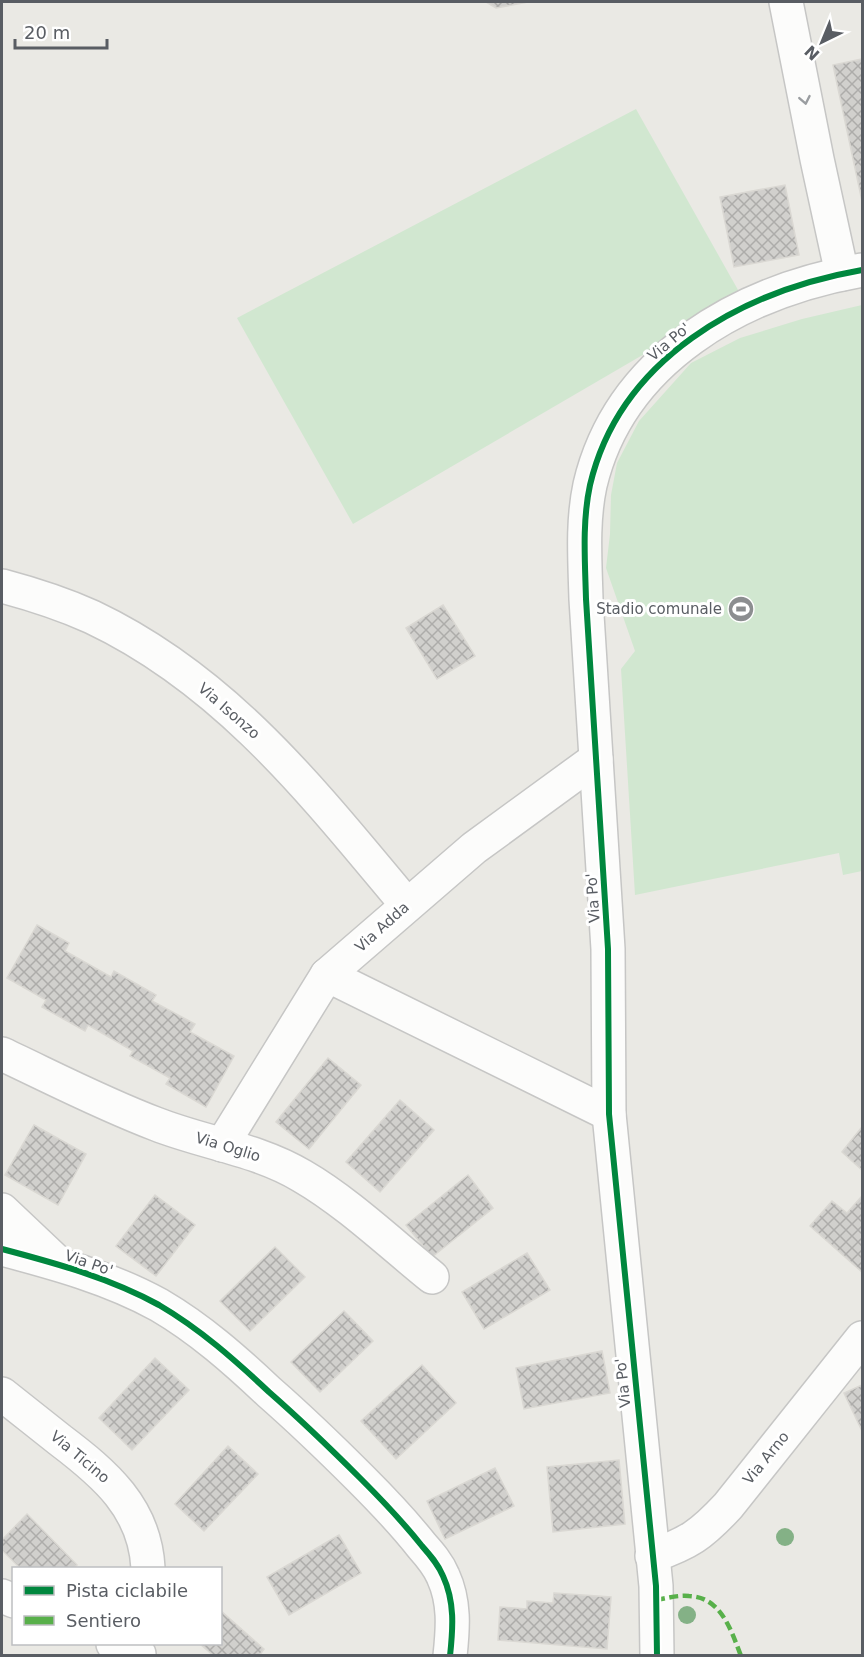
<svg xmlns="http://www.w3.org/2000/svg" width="864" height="1657" font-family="'DejaVu Sans',sans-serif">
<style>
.garden{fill:#d1e7d0}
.building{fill:url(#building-cross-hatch);stroke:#dad8d3;stroke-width:1.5}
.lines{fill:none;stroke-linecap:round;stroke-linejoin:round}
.street-casing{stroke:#c6c6c5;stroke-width:36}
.street{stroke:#fcfcfb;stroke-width:33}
.quiet{stroke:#58b04a;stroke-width:4.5;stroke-dasharray:9 4.5;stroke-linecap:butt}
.cycleway-casing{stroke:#fff;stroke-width:10}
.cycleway{stroke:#00873e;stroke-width:6}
.tree{fill:#84b186}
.oneway{stroke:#9a9da0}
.labels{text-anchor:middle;stroke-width:6;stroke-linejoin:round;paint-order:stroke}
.street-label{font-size:15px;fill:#595d63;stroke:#fff}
.poi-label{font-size:15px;fill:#595d63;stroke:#fff;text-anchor:end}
</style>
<defs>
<pattern id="building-cross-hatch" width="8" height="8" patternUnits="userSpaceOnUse" patternTransform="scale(1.5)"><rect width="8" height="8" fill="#d1d0cd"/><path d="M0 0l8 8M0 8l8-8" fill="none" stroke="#adacaa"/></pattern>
</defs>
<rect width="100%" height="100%" fill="#eae9e4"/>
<!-- garden -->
<g class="garden">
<path d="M636,109L742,297L353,524L237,318Z"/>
<path d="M862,305V871L843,875L839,853L635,895L621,669L635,651L606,568L610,534L611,495L617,463L639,421L691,363L740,338L802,319Z"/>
</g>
<!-- building -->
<g class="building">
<path d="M486,2H528L496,8Z"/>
<path d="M862,59V201L833,65Z"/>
<path d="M785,185L799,255L734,267L720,197Z"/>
<path d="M443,605L475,656L437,679L406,628Z"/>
<path d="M37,925L69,943L65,951L111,977L114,971L156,995L152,1001L195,1024L190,1032L234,1056L206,1107L166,1084L170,1078L130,1056L133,1051L88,1025L85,1031L42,1007L46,1000L7,978Z"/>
<path d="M328,1058L361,1085L309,1149L276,1122Z"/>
<path d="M400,1100L434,1130L380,1192L346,1162Z"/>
<path d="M34,1125L86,1154L58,1205L5,1175Z"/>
<path d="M862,1127V1170L842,1152Z"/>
<path d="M468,1175L493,1208L432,1257L406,1225Z"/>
<path d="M155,1195L195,1225L156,1276L116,1246Z"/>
<path d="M861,1197L862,1199V1272L810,1226L832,1201L847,1213Z"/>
<path d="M275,1247L305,1277L250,1331L220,1301Z"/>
<path d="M527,1253L550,1290L484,1329L462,1292Z"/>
<path d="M344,1311L373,1341L320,1392L291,1362Z"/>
<path d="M602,1351L610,1393L524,1409L516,1368Z"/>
<path d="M155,1358L189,1390L132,1450L99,1418Z"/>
<path d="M422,1365L456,1403L396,1459L361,1421Z"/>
<path d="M862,1385V1431L844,1393Z"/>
<path d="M228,1446L258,1474L204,1531L175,1504Z"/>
<path d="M619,1460L625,1524L553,1532L547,1467Z"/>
<path d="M495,1468L514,1506L445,1539L427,1501Z"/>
<path d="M27,1514L77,1565L74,1568H20L2,1550V1540Z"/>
<path d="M339,1535L361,1573L289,1615L267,1577Z"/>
<path d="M554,1593L611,1597L607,1649L498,1640L500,1607L527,1609V1601L553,1603Z"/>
<path d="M220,1610L264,1649L259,1656H214L200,1644H220Z"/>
</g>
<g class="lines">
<defs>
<g id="street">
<path d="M786,2L817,159L842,274"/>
<path d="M2,586C32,594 63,604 92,617C227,681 314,794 407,905"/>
<path d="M327,975L609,1114"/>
<path d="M2,1054C53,1078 103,1104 156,1124C204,1143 257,1149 302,1176C347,1202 391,1244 432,1277"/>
<path d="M222,1145L327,975L474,848L596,759"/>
<path d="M2,1210L57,1262"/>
<path d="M2,1249C55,1263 110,1278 159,1305C200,1329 235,1360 269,1392C301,1420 331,1449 361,1479C383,1501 403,1522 422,1546C430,1555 438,1564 443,1576C455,1602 453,1628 450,1656"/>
<path d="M2,1394C21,1409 41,1425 60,1440C105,1474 145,1508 148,1568"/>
<path d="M652,1556C689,1543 701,1535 728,1506L862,1338"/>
<path d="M2,1596L14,1601"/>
<path d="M113,1644L139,1654"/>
<path d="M657,1656L656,1586L609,1114L608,949L586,599C585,561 582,522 590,485C620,358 742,291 862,270"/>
</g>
</defs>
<!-- street casing -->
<use href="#street" class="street-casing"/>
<!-- street -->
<use href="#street" class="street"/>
<!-- quiet -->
<path class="quiet" d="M656,1600C667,1598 678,1595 689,1596C721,1597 731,1630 741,1656"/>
<defs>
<g id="cycleway">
<path d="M2,1249C55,1263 110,1278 159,1305C200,1329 235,1360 269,1392C301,1420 331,1449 361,1479C383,1501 403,1522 422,1546C430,1555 438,1564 443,1576C455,1602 453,1628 450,1656"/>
<path d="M657,1656L656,1586L609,1114L608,949L586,599C585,561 582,522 590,485C620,358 742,291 862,270"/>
</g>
</defs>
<!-- cycleway casing -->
<use href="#cycleway" class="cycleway-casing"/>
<!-- cycleway -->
<use href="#cycleway" class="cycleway"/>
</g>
<!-- trees -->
<g class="tree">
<circle cx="785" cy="1537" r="9"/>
<circle cx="687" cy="1615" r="9"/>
</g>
<!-- one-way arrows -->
<defs><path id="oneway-chevron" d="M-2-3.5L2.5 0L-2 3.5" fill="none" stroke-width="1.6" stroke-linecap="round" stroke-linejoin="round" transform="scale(1.5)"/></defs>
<use class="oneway" href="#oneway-chevron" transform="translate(805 100) rotate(79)"/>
<!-- icons -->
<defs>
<symbol id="stadium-disc" viewBox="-11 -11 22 22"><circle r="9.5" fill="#8c8e90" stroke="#fff"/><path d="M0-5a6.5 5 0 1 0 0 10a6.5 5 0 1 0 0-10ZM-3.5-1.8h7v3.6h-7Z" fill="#fff"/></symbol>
</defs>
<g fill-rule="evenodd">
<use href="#stadium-disc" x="726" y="594" width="30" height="30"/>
</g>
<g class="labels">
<!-- street labels -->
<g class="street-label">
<text transform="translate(669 342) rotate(-40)" y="5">Via Po'</text>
<text transform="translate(229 711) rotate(41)" y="5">Via Isonzo</text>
<text transform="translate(593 898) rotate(-94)" y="5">Via Po'</text>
<text transform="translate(382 927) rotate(-42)" y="5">Via Adda</text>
<text transform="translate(228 1147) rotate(17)" y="5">Via Oglio</text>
<text transform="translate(89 1263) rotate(19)" y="5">Via Po'</text>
<text transform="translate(623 1383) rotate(-96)" y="5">Via Po'</text>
<text transform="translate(80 1457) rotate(40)" y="5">Via Ticino</text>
<text transform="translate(766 1458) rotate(-51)" y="5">Via Arno</text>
</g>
<!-- poi labels -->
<g class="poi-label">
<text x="722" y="614">Stadio comunale</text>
</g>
</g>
<!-- border -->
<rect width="864" height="1657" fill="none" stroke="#595d63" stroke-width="6"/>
<!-- legend -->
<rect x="12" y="1567" width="210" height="78" fill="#ffffff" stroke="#bdbec1" stroke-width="1.5"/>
<rect x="24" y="1586" width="30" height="9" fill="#00873e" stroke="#bdbec1" stroke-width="1.5"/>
<text x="66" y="1597" font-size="18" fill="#595d63">Pista ciclabile</text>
<rect x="24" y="1616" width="30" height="9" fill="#58b04a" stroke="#bdbec1" stroke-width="1.5"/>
<text x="66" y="1627" font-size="18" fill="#595d63">Sentiero</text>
<!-- north arrow -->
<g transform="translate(822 42) rotate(223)" stroke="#ffffff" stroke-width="4.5" paint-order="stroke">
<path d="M0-4.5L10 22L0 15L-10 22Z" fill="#595d63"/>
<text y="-9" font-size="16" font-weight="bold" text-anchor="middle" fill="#595d63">N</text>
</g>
<!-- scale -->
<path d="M15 39v9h92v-9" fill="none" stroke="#595d63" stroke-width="3"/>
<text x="24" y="39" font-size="18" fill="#595d63" stroke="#ffffff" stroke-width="4.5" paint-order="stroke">20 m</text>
</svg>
